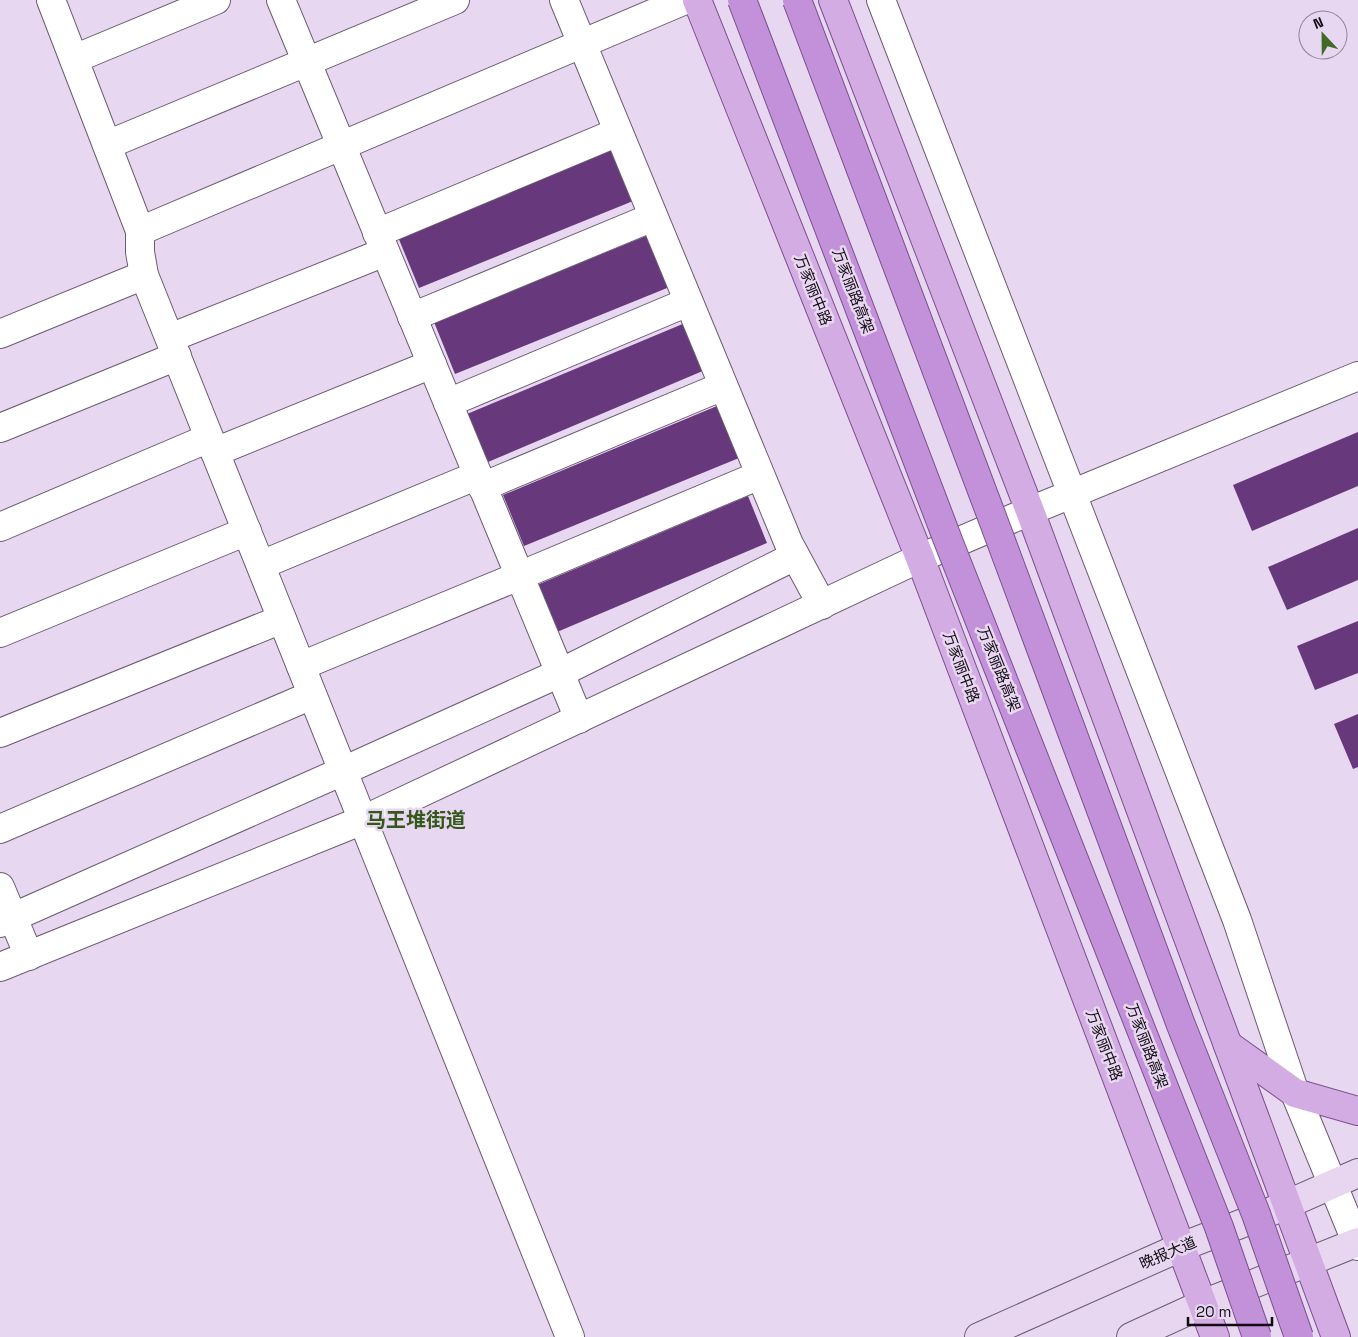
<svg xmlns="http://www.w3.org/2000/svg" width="1358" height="1337" font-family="'Space Grotesk','Noto Sans SC',sans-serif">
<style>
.building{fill:#67387c}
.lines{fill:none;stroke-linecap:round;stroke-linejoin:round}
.minor-casing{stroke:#6a5b71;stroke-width:30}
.tertiary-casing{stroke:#6a5b71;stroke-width:30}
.secondary-casing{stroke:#6a5b71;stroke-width:30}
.primary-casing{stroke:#7b508e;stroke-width:30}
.minor{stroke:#fff;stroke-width:28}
.tertiary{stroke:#fff;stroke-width:28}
.secondary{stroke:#e8d6f1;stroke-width:28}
.primary{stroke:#d2ace3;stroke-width:28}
.trunk-bridge-casing{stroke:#7b508e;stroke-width:30;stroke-linecap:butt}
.trunk-bridge{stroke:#c390da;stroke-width:28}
.labels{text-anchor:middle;stroke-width:5;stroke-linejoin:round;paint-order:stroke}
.street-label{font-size:15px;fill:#110b13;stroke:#e8d7f0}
.district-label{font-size:20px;font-weight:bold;fill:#34581a;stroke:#e8d7f0}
</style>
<rect width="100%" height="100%" fill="#e8d7f0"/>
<!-- building -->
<g class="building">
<path d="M617,147L638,199L419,288L398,237Z"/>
<path d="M651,234L672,286L455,374L434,322Z"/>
<path d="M685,323L705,370L488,462L467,414Z"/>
<path d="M717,406L739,458L524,546L503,495Z"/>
<path d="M1358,432V486L1252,531L1233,485Z"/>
<path d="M748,496L767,543L557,632L537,585Z"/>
<path d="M1358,528V580L1287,610L1268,567Z"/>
<path d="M1358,621V673L1315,690L1297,646Z"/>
<path d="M1358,714V767L1353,769L1334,724Z"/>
</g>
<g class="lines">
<defs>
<g id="minor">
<path d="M51,0L140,231V252L144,275L570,1337"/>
<path d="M281,0L579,719"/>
<path d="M564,0L789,544L822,605"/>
<path d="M74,59L216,0"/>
<path d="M107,145L455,0"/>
<path d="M140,231L685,0"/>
<path d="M377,233L618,132"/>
<path d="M412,317L653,217"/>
<path d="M0,334L144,275"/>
<path d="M170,338L385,252"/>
<path d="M448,403L688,302"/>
<path d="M0,428L177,356"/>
<path d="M215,452L432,364"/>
<path d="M482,487L723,386"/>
<path d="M0,527L209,438"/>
<path d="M261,565L478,475"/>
<path d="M0,633L247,531"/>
<path d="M301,666L519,576L760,475"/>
<path d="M0,733L282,619"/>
<path d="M0,829L312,695"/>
<path d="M0,887L29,956"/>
<path d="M0,923L343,771L560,673L795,556"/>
</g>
<g id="tertiary">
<path d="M881,0L1237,920L1295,1093L1358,1246"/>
<path d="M0,967L363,820L920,558L1030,511L1358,376"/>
</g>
<g id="secondary">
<path d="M979,1337L1181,1247L1256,1218L1358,1173"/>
<path d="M1131,1337L1203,1304L1358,1242"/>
</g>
<g id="primary">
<path d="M697,0L920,558L1215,1337"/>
<path d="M833,0L1030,511L1336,1337"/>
<path d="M1228,1045L1295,1093L1358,1111"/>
</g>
</defs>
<!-- minor casing -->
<use href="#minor" class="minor-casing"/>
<!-- tertiary casing -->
<use href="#tertiary" class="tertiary-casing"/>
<!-- secondary casing -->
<use href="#secondary" class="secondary-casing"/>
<!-- primary casing -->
<use href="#primary" class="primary-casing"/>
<!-- minor -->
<use href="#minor" class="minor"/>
<!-- tertiary -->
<use href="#tertiary" class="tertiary"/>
<!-- secondary -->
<use href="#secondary" class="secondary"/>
<!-- primary -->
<use href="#primary" class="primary"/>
<defs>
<g id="trunk-bridge">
<path d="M742,0L949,543L1219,1227L1257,1337"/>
<path d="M797,0L995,525L1181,1025L1256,1214L1299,1337"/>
</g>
</defs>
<!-- trunk-bridge casing -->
<use href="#trunk-bridge" class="trunk-bridge-casing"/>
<!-- trunk-bridge -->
<use href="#trunk-bridge" class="trunk-bridge"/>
</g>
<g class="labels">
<!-- street labels -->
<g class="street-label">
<text transform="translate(813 290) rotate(68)" y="5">万家丽中路</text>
<text transform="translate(853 291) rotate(69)" y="5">万家丽路高架</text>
<text transform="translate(961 667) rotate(69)" y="5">万家丽中路</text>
<text transform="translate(999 669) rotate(68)" y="5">万家丽路高架</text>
<text transform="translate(1104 1045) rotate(69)" y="5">万家丽中路</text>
<text transform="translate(1147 1046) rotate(69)" y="5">万家丽路高架</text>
<text transform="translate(1168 1253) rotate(-23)" y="5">晚报大道</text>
</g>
<!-- district labels -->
<g class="district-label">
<text x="416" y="827">马王堆街道</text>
</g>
</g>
<!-- north arrow -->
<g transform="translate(1323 35) rotate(338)"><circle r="24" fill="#e8d7f0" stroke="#928598"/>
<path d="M0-4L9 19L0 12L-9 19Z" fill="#426a26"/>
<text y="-8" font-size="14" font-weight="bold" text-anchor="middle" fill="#110b13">N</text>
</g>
<!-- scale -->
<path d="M1188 1317v8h84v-8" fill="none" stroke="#110b13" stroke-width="2.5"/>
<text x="1196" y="1317" font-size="15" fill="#110b13" stroke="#e8d7f0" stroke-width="4" paint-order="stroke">20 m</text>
</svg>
